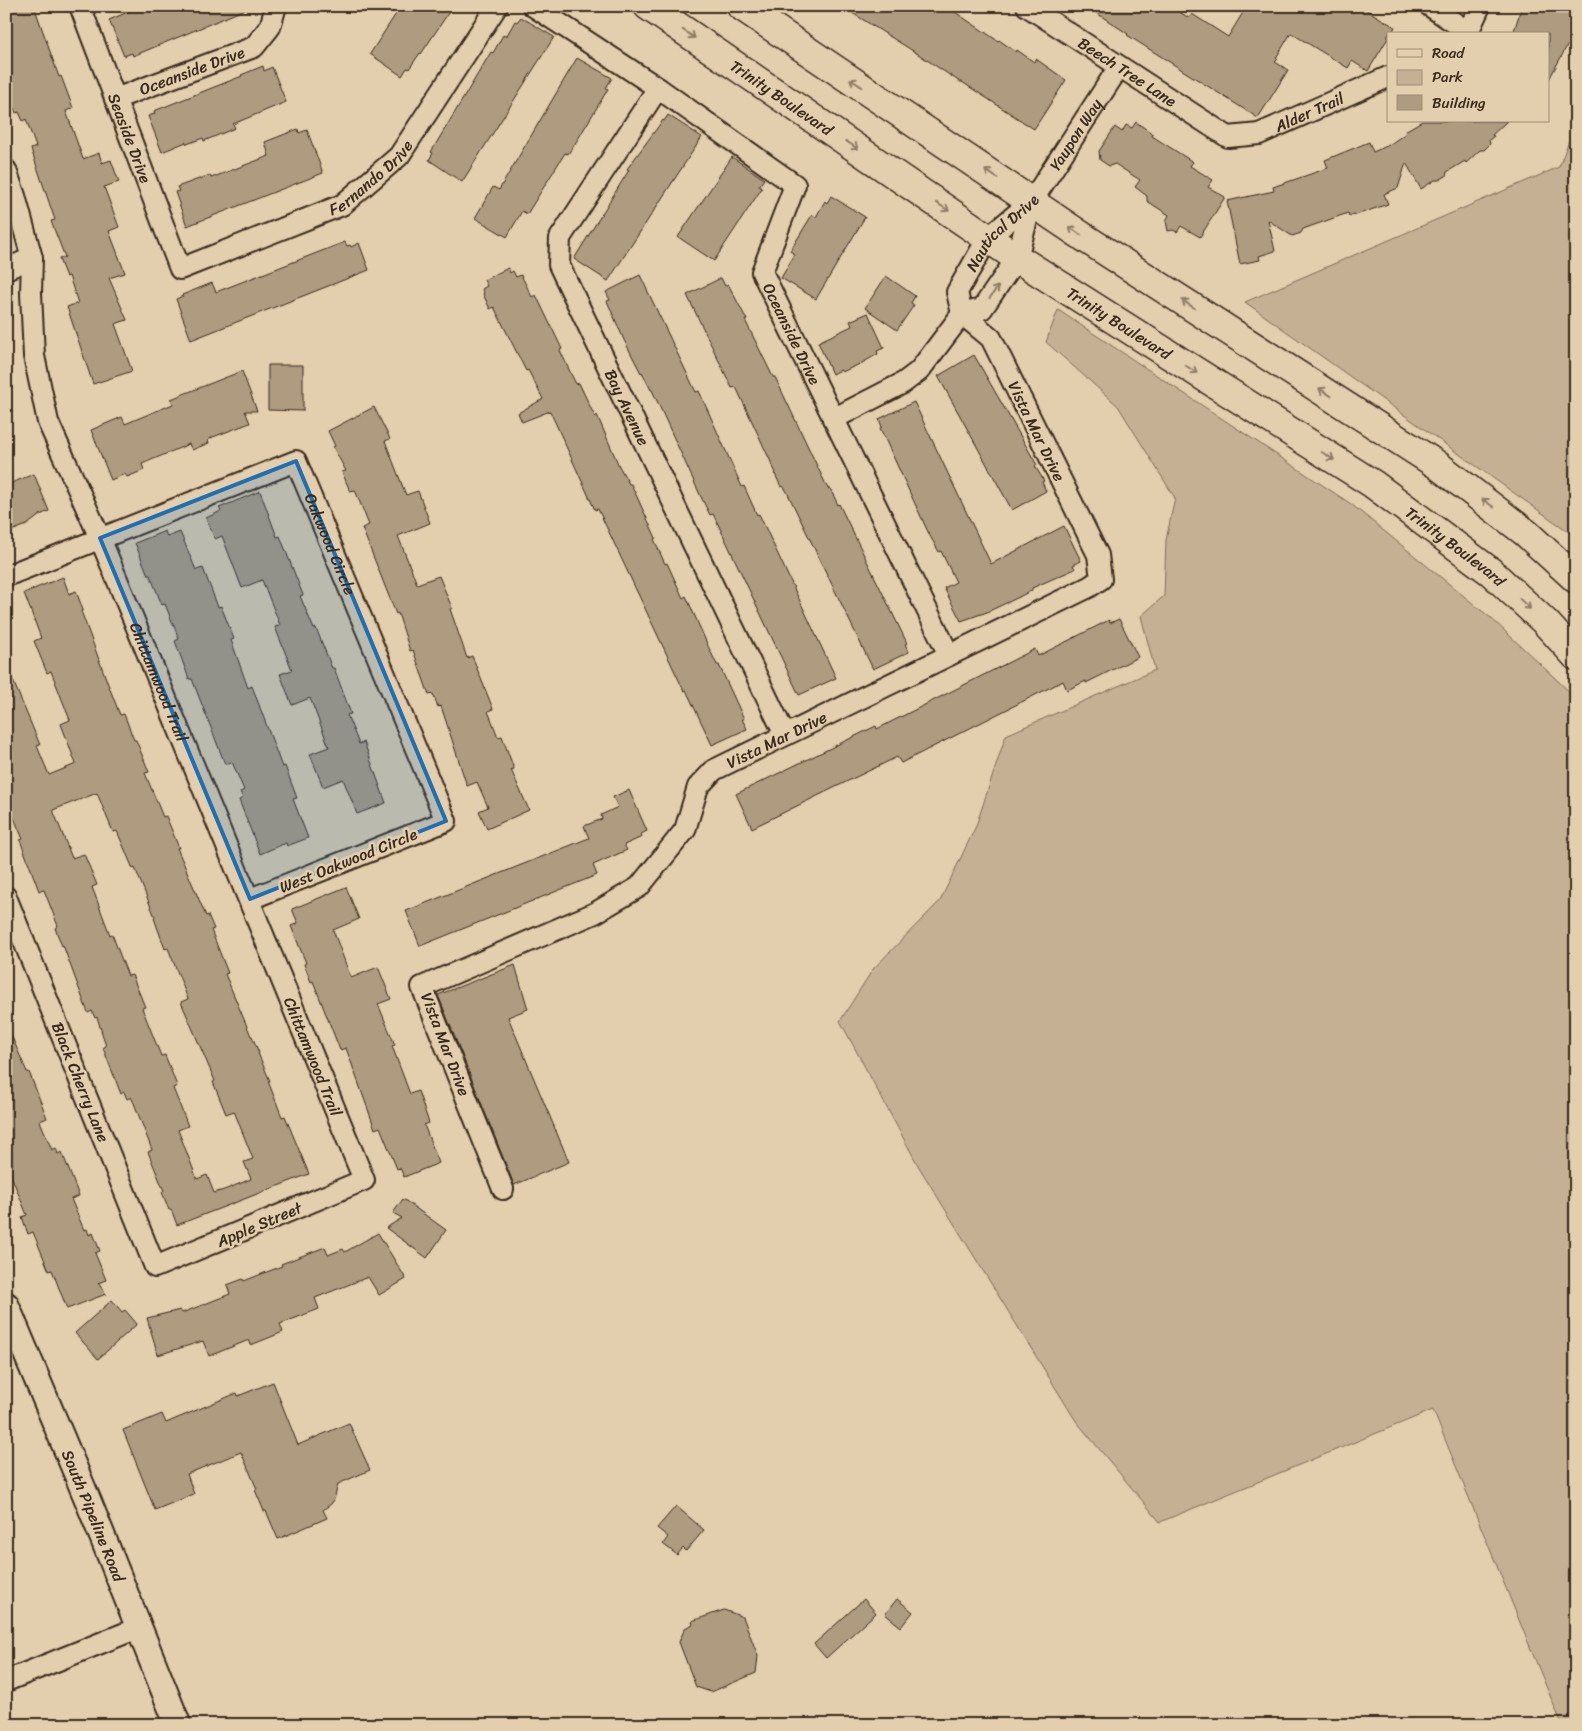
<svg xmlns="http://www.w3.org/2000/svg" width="1582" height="1731" font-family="Sriracha,sans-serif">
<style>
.green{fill:#c5b093;stroke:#806d58}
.building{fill:#af9b80;stroke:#3b2a1e;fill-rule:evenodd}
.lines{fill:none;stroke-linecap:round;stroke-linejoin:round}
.minor-casing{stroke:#3b2a1e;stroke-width:24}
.tertiary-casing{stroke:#3b2a1e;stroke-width:29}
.secondary-casing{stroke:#3b2a1e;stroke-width:31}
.minor{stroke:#e3cead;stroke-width:20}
.tertiary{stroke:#e3cead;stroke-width:25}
.secondary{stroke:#e3cead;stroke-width:28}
.oneway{stroke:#8f7c66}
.marked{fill:#1f6fb2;fill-opacity:0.2;stroke:#1f6fb2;stroke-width:4;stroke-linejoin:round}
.labels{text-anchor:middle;stroke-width:5;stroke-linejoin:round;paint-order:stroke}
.street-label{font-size:16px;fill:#3b2a1e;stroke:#e3cead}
</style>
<rect width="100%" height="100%" fill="#e3cead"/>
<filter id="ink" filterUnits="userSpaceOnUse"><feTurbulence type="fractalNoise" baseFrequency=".02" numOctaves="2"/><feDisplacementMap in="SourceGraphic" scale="10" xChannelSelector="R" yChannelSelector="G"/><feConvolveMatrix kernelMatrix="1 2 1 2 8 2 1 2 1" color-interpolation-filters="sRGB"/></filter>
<g filter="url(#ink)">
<!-- green -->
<g class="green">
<path d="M1576,122V537L1245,302L1559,167Z"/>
<path d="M1058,310L1351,504L1492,619L1573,695L1576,701V1725H1562L1433,1410L1160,1522L1076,1421L919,1167L840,1021L873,969L940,901L976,826L1006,735L1155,670L1141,616L1164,596L1166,540L1175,498L1118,406L1046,342Z"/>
</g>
<!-- building -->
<g class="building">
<path d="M6,6H34L59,77L61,76L73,108L66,111L83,159L99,153L102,163L111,160L119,182L104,187L119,227L109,231L125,273L109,278L127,320L115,324L132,371L93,384L67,307L78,303L69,276L66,277L59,259L65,257L51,221L55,220L31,149L36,147L26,119L23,121L19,112L16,113L6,89Z"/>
<path d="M142,6H253L133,56L132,53L124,56L109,20Z"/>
<path d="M401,6H453L421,54L420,53L409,69L407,68L402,76L370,54Z"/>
<path d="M841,6H946L998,41L999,40L1016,52L1017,50L1034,62L1036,59L1066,80L1034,129L962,82H960L918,54Z"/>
<path d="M1086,6H1170L1189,18L1192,14L1228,37L1247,6H1360L1395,27L1391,34H1388V38L1368,71L1352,61L1348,68L1291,33L1276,58L1278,59L1275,62L1288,70L1258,118L1127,35L1128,34Z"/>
<path d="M1522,6H1576V23L1568,46H1567L1548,81V34H1513Z"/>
<path d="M521,17L554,37L462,182L429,160L433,153L431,152L491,52L493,53L503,35L506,37L515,21L517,22Z"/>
<path d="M577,58L612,78L606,88L608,89L578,139L568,154L565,153L527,214L522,211L507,237L475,218L493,187L499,190Z"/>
<path d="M263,66L264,71L272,67L286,102L233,124L235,128L204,141L203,138L187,144L186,142L162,152L148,116L155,114L154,111L242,76L241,75Z"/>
<path d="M668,115L702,137L608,281L574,259L629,170L627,169L663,120L664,121Z"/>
<path d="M1422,121H1507L1492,135L1494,136L1489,140L1490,144L1484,150H1480L1466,163L1465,161L1447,172L1446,176L1439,180H1435L1421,189L1406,163L1398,188L1384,194L1388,204L1356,215L1354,214L1349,216L1348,213L1303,229L1301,233L1292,236L1268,220L1275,251L1259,256L1260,260L1240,264L1227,201L1274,191L1273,187L1328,168L1325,160L1369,142L1373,152L1389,145L1406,133L1405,131Z"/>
<path d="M1136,122L1153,134L1152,136L1193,162L1190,166L1213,180L1208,187L1225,197L1200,237L1181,226L1177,232L1173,230L1168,231L1166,221L1169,215L1147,201V196L1135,187L1140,180L1115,164L1109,166L1100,160L1099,151L1115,127L1122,132L1126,125L1132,128Z"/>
<path d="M298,129L299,133L307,130L323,173L187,226L175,192L179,191L177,187L210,175L211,178L269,156L265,142Z"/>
<path d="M732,157L764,179L759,186L762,188L714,261L678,237Z"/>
<path d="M831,196L865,217L816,299L781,278L795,254L790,251L812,215L816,217L825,201L827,203Z"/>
<path d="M345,242L347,246L350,245L351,247L359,243L369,270L191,340L176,299L183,296L182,295L212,283L216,292Z"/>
<path d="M508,268L510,273L513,271L516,277L521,275L532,297L536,295L562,349L560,350L572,376L576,384L579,383L595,417L597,415L619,466L629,484H631L656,538L654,539L665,564L667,563L683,598L686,596L708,646L717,665H719L744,719H742L747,729L712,745L686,690L684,691L598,509L595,510L550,411L522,422L518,413L543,399L528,370L526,371L494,307L490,309L483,294L484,293L482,289L487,286L484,280Z"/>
<path d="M640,275L693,386L696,392L699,391L742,487L744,486L757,515L759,514L836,678L799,695L717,522L713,514L710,515L702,499L652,390H651L642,372L641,373L624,340L607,301L610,300L606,292Z"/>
<path d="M886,276L915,296L911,303L914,305L897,330L865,308Z"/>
<path d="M721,278L725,286L728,284L737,301L747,320H745L773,377H775L828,489L830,488L838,505L839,504L907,643L905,644L909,652L873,669L786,490L783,486L781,487L775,474L776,473L736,387L732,388L687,295Z"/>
<path d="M868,313L884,348L877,351L878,354L862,363L842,372L841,370L832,374L818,342L852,326L850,321Z"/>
<path d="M974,355L1037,465L1035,466L1044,481L1042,482L1046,491L1012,510L938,376Z"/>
<path d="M268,365H303V411L268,410Z"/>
<path d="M242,371L257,411H245L250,423L213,437L208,440L209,443L192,450L189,444L142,464L144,470L127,477L125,474L111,480L91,430L122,417L125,424L173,404L171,399Z"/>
<path d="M914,402L991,564L1064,526L1081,561L1073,565L1075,569L1032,588V590L1019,597L987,612L961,621L944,588L956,582L941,551L939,552L929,534L880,428L882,427L879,419Z"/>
<path d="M374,407L390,439L385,441L406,495L418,491L430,523L398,536L417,584L439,576L452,608L450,609L467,658L472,656L493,709L488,711L498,737L502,736L514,769L511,770L529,810L487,829L479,811L488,807L477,782L467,786L441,706L438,707L433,694L429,695L413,650L410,651L398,613L396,614L362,528L369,525L355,490L350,491L342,472L346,471L333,447L335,446L328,431Z"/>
<path d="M34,474L49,511L40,515L27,525L6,533V485Z"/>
<path d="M260,491L277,537L280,536L303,595L300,596L314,629L316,628L332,668H334L351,714L347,715L359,744L364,742L386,803L357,814L343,779L323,787L310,754L329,747L310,698L292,705L280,674L292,670L275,627L280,625L262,580L242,588L222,536L215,539L206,518L221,511L219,508Z"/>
<path d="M165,531L167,537L180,532L196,570L203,568L218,607L221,606L234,639L231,640L248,688L252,686L282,767L285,766L297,798L293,799L308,838L287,846L286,843L260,854L239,800L243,798L240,792L244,790L232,762L225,764L192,679H189L175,641L179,639L165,604L162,605L150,575H148L135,543Z"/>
<path d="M63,577L69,594L76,591L83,610L81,611L108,684L120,715L124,714L134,740H136L149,772L145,773L163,817L166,816L179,848H177L206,916L208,915L214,929L211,930L228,973L225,974L251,1036H252L259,1053H258L270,1081H268L282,1117L285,1116L309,1174L177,1225L171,1209L169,1210L162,1192L164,1191L148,1152L152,1150L134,1103L131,1097L127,1099L124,1092L121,1094L103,1048L106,1046L97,1017L95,1018L92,1011L88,1013L63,945L62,946L55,928L58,926L44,890L39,891L20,840L23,839L11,811L6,813V664L40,745L37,746L49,775L76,764L61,724L70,720L51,671L47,673L34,641L41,638L24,593ZM97,793L113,832L117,831L133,869L135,868L155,917L154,918L165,949L168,948L188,999L181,1002L215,1081L213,1082L226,1114L234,1111L253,1159L244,1162L251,1179L224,1190L214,1193L207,1175L197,1179L178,1130L188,1126L173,1088L177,1086L165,1055L161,1056L142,1008L145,1007L132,975L128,976L112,934L110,935L92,887L97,885L84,854L72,858L53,810Z"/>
<path d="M1119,619L1138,657L1086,683V681L1067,690L1063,681L901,763L897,757L752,828L736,794L876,726L877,729L1035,649L1038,656L1109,620L1110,623Z"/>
<path d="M629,790L647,831L641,834L642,837L624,845L627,850L593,865L597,875L420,946L406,911L589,838L584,826L602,819L601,815L618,807L613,797Z"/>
<path d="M346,887L359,919L333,930L351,978L378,967L391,999L378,1004L395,1045L392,1046L410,1094L418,1091L429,1123L424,1125L439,1163L404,1177L400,1168L397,1169L380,1127L375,1129L346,1048L340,1050L313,981L311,982L304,964L306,963L291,926L298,923L292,909Z"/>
<path d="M515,965L528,1009L508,1017L569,1162L514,1185L438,995Z"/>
<path d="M6,1023L27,1072H29L47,1118L40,1121L52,1150L56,1148L58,1154L62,1152L79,1196L71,1199L84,1230L87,1229L89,1235L93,1233L100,1251L95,1253L106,1280L98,1283L106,1294L67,1309L52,1270L49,1271L33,1232L28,1234L22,1217L27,1215L6,1163V1159L11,1157L6,1143Z"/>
<path d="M403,1199L446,1230L427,1258L386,1228L402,1218L393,1213Z"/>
<path d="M378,1233L406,1279L379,1295L368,1277L315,1298L319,1309L280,1324L283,1332L251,1345L249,1340L209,1356L203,1341L158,1355L147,1318L180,1310L182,1313L230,1294L227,1285L243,1279L244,1281L282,1266L281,1264L325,1247L328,1255L343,1249L345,1252Z"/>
<path d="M112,1300L122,1312L125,1310L137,1324L98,1359L75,1333Z"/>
<path d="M273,1382L298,1445L349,1423L370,1470L338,1484L334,1500L331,1504L323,1510L327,1518L278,1539L266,1511H264L255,1490L257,1489L241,1452L187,1474L194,1494L155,1510L123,1430L162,1414L166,1423L237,1393L238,1396Z"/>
<path d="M676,1506L704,1530L686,1551L683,1548L677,1555L663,1544L668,1537L657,1528Z"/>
<path d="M864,1599L876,1613L826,1658L814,1644Z"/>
<path d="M897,1599L913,1612L901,1627L885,1614Z"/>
<path d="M724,1610L743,1617L758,1656L756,1673L711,1692L696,1687L679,1642L685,1628L693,1624L692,1621Z"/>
</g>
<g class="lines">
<defs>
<g id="minor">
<path id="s1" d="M80,6L180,269L342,205L399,156L497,6"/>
<path id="s2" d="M533,6L658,88L795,185L762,272L949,655"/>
<path id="s3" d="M1027,6L1228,137L1259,134L1388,77"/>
<path d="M1430,6L1468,32"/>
<path d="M1464,34L1468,32L1480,6"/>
<path id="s4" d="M658,88L560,238L559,265L785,735"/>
<path id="s5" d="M115,99L254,47L270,27L276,6"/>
<path id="s6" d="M6,170L15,196L32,258L31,293L34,356L48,422L100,538L364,1180L155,1267L6,897"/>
<path d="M6,269L32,258"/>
<path id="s7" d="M962,314L957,292L988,238L1032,201L1119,67"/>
<path d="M833,419L903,383L919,371L962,314L982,309L1017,258L1032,201"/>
<path id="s8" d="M6,576L296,461L446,821L250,899"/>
<path id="s9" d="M503,1189L422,987L595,913L639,887L685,830L698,787L714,770L1089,587L1101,579L1098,555L991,338L962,314"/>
<path d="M6,1681L138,1628"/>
</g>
<g id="tertiary">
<path id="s10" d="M6,1305L89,1503L178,1725"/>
</g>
<g id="secondary">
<path id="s11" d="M648,6L1017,258L1373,484L1491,572L1545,622L1576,656"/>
<path d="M741,6L1088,240L1436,464L1526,533L1576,579"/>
</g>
</defs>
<!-- minor casing -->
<use href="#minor" class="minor-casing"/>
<!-- tertiary casing -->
<use href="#tertiary" class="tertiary-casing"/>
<!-- secondary casing -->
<use href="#secondary" class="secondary-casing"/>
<!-- minor -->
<use href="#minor" class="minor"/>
<!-- tertiary -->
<use href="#tertiary" class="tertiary"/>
<!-- secondary -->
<use href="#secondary" class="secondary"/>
</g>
<!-- one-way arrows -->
<defs><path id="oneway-shaft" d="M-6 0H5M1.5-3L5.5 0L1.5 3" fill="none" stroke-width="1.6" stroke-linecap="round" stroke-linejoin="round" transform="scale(1.25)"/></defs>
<g class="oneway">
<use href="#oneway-shaft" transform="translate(689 34) rotate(34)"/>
<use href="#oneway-shaft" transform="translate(856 83) rotate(-146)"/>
<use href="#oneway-shaft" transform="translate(852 145) rotate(34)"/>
<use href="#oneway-shaft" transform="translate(991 174) rotate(-146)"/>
<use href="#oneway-shaft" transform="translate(943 207) rotate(34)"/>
<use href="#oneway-shaft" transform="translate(1075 231) rotate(-146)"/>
<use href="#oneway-shaft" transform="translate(994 292) rotate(-55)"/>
<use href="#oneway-shaft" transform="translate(1188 304) rotate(-147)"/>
<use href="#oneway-shaft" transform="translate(1191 369) rotate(32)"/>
<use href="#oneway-shaft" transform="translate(1325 392) rotate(-147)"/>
<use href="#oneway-shaft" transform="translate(1328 456) rotate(32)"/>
<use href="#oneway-shaft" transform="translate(1488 503) rotate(-143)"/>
<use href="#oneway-shaft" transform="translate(1525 604) rotate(43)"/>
</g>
</g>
<!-- marked area -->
<path class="marked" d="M296,461L446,821L250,899L100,538Z"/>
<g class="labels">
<!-- street labels -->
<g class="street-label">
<text dy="6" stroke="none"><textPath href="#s5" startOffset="82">Oceanside Drive</textPath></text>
<text dy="6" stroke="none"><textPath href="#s3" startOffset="120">Beech Tree Lane</textPath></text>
<text dy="6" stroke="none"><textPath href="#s11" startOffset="162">Trinity Boulevard</textPath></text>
<text dy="6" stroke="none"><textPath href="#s3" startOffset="326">Alder Trail</textPath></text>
<text dy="6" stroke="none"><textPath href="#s7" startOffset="222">Yaupon Way</textPath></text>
<text dy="6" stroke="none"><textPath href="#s1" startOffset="141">Seaside Drive</textPath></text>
<text dy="6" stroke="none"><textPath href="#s1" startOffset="495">Fernando Drive</textPath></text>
<text dy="6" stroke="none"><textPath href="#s7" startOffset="98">Nautical Drive</textPath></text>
<text dy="6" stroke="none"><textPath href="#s11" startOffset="568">Trinity Boulevard</textPath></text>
<text dy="6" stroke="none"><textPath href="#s2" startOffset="479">Oceanside Drive</textPath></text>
<text dy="6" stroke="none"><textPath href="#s4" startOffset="364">Bay Avenue</textPath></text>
<text transform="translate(1037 431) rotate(64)" y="6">Vista Mar Drive</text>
<text dy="6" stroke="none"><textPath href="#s8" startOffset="402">Oakwood Circle</textPath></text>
<text dy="6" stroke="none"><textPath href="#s11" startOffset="972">Trinity Boulevard</textPath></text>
<text dy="6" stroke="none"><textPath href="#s6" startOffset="540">Chittamwood Trail</textPath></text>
<text dy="6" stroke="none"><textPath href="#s9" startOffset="668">Vista Mar Drive</textPath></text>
<text transform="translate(348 860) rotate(-22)" y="6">West Oakwood Circle</text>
<text transform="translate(446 1044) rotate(69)" y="6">Vista Mar Drive</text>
<text dy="6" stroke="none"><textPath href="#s6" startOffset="945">Chittamwood Trail</textPath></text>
<text transform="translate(81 1082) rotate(68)" y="6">Black Cherry Lane</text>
<text transform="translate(259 1224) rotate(-23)" y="6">Apple Street</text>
<text dy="6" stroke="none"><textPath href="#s10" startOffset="228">South Pipeline Road</textPath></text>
</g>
</g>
<!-- margin -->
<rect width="1582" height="1731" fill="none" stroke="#e3cead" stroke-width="25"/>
<rect x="12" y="12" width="1557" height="1706" fill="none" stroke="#3b2a1e" stroke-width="2" filter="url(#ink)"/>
<!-- legend -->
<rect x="1387" y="32" width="162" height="90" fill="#e3cead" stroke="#a08c74"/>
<rect x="1397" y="49" width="25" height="8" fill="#e3cead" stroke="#a08c74"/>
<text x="1432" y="58" font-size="15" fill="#3b2a1e">Road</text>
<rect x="1397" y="70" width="25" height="15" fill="#c5b093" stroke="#a08c74"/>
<text x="1432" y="82" font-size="15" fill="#3b2a1e">Park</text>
<rect x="1397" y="95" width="25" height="15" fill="#af9b80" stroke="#a08c74"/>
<text x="1432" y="108" font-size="15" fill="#3b2a1e">Building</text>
</svg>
